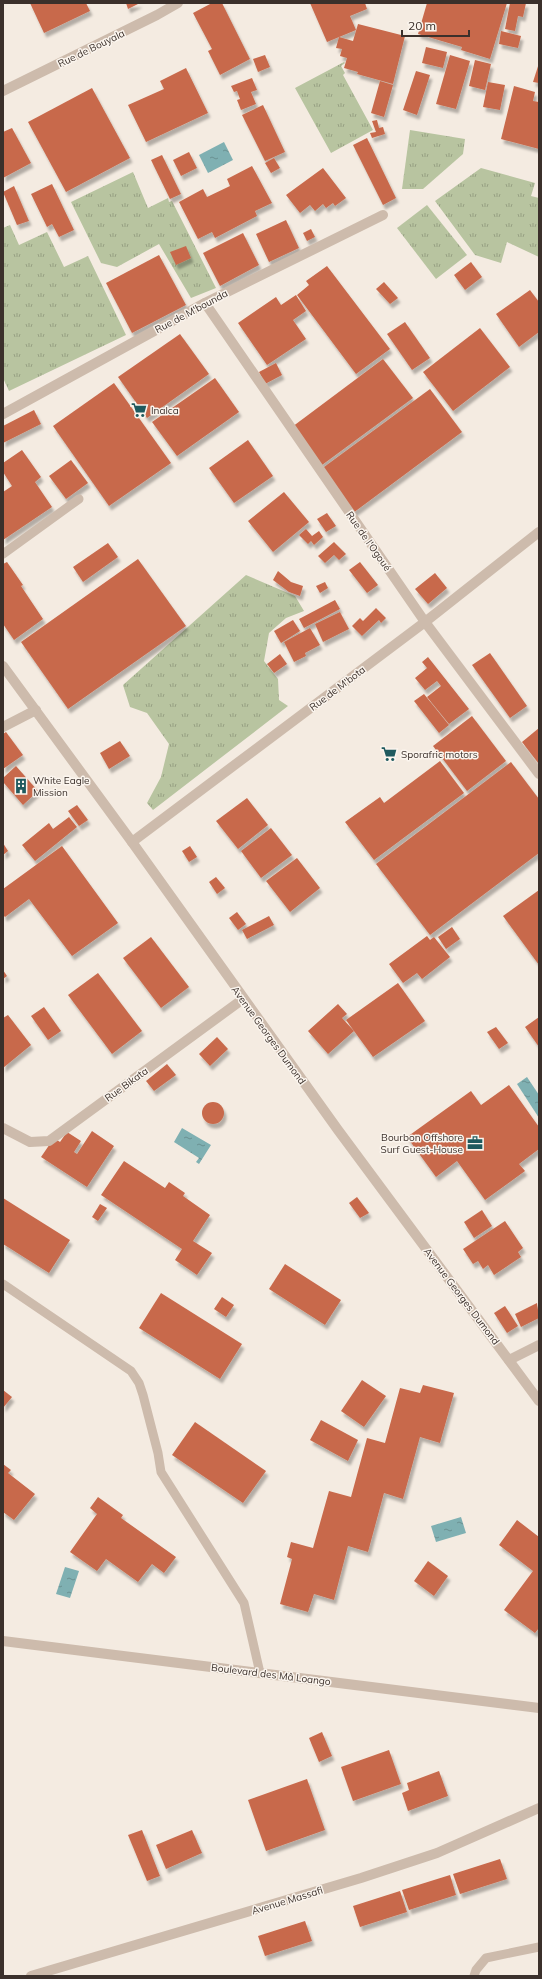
<svg xmlns="http://www.w3.org/2000/svg" width="542" height="1979" font-family="Mulish,sans-serif">
<style>
.grass{fill:url(#grass-tufts)}
.water{fill:url(#water-ripples)}
.building{fill:#c8694b;filter:url(#shadow)}
.lines{fill:none;stroke-linecap:round;stroke-linejoin:round}
.service{stroke:#cdbbac;stroke-width:9}
.minor{stroke:#cdbbac;stroke-width:10}
.tertiary{stroke:#cdbbac;stroke-width:10}
.labels{text-anchor:middle;stroke-width:3;stroke-linejoin:round;paint-order:stroke}
.street-label{font-size:10px;fill:#3b302b;stroke:#fbf5ee}
.poi-label{font-size:10px;fill:#3b302b;stroke:#fbf5ee;text-anchor:start}
</style>
<defs>
<pattern id="grass-tufts" width="24" height="20" patternUnits="userSpaceOnUse"><rect width="24" height="20" fill="#b8c4a0"/><path d="M3 7l-1-3M5 7V3M7 7l1-3M15 17l-1-3M17 17v-4M19 17l1-3" fill="none" stroke="#97a083"/></pattern>
<pattern id="water-ripples" width="26" height="14" patternUnits="userSpaceOnUse"><rect width="26" height="14" fill="#7fb0b2"/><path d="M2 4q2-2 4 0t4 0M15 11q2-2 4 0t4 0" fill="none" stroke="#699091"/></pattern>
<filter id="shadow"><feDropShadow dx="2.5" dy="4.5" stdDeviation="1" flood-color="#0004"/></filter>
</defs>
<rect width="100%" height="100%" fill="#f4ebe1"/>
<!-- grass -->
<g class="grass">
<path d="M344,62L345,63L341,66L345,73L343,75L373,130L331,153L295,88Z"/>
<path d="M410,130L465,139L463,154L423,189H402Z"/>
<path d="M481,168L535,183L531,196L539,198V257L507,242L501,263L475,255L435,201Z"/>
<path d="M133,172L148,208L168,198L169,202L172,201L216,288L191,298L159,244L117,267L101,263L71,202Z"/>
<path d="M427,205L467,255L436,279L397,228Z"/>
<path d="M10,225L19,245L47,232L64,267L88,256L126,335L9,391L3,378V228Z"/>
<path d="M246,575L295,596L304,611L286,618L269,633L264,661L278,679L279,700L288,706L153,810L147,803L161,777L169,744L147,713L130,707L123,685Z"/>
</g>
<!-- water -->
<g class="water">
<path d="M224,142L233,160L208,173L199,155Z"/>
<path d="M527,1077L539,1095V1118L517,1084Z"/>
<path d="M182,1128L211,1145L199,1164L196,1162L199,1158L174,1142Z"/>
<path d="M461,1517L466,1533L436,1542L431,1526Z"/>
<path d="M65,1567L79,1571L70,1598L56,1594Z"/>
</g>
<!-- building -->
<g class="building">
<path d="M30,3H86L90,11L44,33Z"/>
<path d="M126,3H140L128,9Z"/>
<path d="M212,3H222L250,59L220,75L208,51L212,49L193,13Z"/>
<path d="M310,3H365L367,9L350,16L356,30L327,42Z"/>
<path d="M427,3H507L490,59L461,50L462,47L418,34Z"/>
<path d="M510,3H526L523,17L518,16L515,31L505,29Z"/>
<path d="M358,24L405,36L393,84L357,74L358,72L344,68L347,58L340,56L342,49L336,48L339,37L353,41Z"/>
<path d="M501,31L521,36L518,48L499,44Z"/>
<path d="M426,47L447,52L443,68L422,63Z"/>
<path d="M265,55L270,67L258,72L253,59Z"/>
<path d="M450,55L470,61L456,109L436,104Z"/>
<path d="M475,60L491,64L485,90L469,86Z"/>
<path d="M539,63V83L533,82Z"/>
<path d="M186,68L208,113L146,142L128,105L164,89L160,81Z"/>
<path d="M416,71L430,75L417,115L403,110Z"/>
<path d="M252,78L257,90L251,92L256,104L241,110L237,100L240,99L237,91L234,92L231,86Z"/>
<path d="M380,81L393,85L384,117L371,113Z"/>
<path d="M488,82L505,85L500,110L483,107Z"/>
<path d="M514,86L535,92L533,101L539,102V149L501,139Z"/>
<path d="M92,88L130,158L66,192L28,122Z"/>
<path d="M263,105L285,152L265,161L242,115Z"/>
<path d="M377,120L379,128L383,127L385,134L372,138L370,133L376,132L372,121Z"/>
<path d="M12,128L31,163L3,178V132Z"/>
<path d="M367,138L396,198L383,205L353,145Z"/>
<path d="M189,152L197,168L181,176L173,160Z"/>
<path d="M162,155L181,194L170,199L151,160Z"/>
<path d="M274,158L280,168L271,173L265,163Z"/>
<path d="M252,166L272,203L255,211L257,216L215,238L212,232L198,239L179,202L203,189L207,197L230,186L227,179Z"/>
<path d="M323,168L346,198L335,206L333,203L326,208L323,204L315,211L310,205L300,213L286,195Z"/>
<path d="M52,184L74,230L59,237L52,224L47,227L31,194Z"/>
<path d="M14,186L29,221L17,225L3,192Z"/>
<path d="M286,220L299,248L269,262L256,234Z"/>
<path d="M311,229L315,237L307,241L303,233Z"/>
<path d="M243,233L259,265L220,286L203,253Z"/>
<path d="M186,246L191,258L176,265L170,252Z"/>
<path d="M159,255L186,305L132,333L106,283Z"/>
<path d="M471,262L482,277L465,290L454,275Z"/>
<path d="M327,266L390,349L356,374L297,295L309,285L306,281Z"/>
<path d="M384,282L398,298L390,304L376,289Z"/>
<path d="M530,290L539,302V332L519,347L496,314Z"/>
<path d="M296,295L306,311L293,320L306,339L267,365L238,323L276,297L281,305Z"/>
<path d="M405,322L430,358L412,370L387,334Z"/>
<path d="M480,328L510,367L453,411L423,372Z"/>
<path d="M180,334L209,374L147,418L118,377Z"/>
<path d="M383,359L413,398L322,465L292,427Z"/>
<path d="M276,363L282,375L265,384L259,372Z"/>
<path d="M215,378L239,412L177,456L152,422Z"/>
<path d="M114,383L171,463L109,506L53,426Z"/>
<path d="M430,389L462,432L353,513L320,470Z"/>
<path d="M34,410L41,424L3,443V426Z"/>
<path d="M248,440L273,476L234,503L209,468Z"/>
<path d="M22,450L41,477L35,482L52,507L3,540V492L12,486L3,472V463Z"/>
<path d="M71,460L88,483L66,499L49,476Z"/>
<path d="M284,492L309,522L273,552L248,521Z"/>
<path d="M327,513L336,526L326,532L317,519Z"/>
<path d="M306,529L312,536L319,531L323,537L314,545L311,541L308,544L299,535Z"/>
<path d="M334,542L346,554L339,560L334,555L325,563L318,556Z"/>
<path d="M108,543L118,557L83,582L73,567Z"/>
<path d="M138,559L186,626L68,709L21,642Z"/>
<path d="M7,562L23,585L21,586L43,619L14,640L3,624V564Z"/>
<path d="M360,562L378,585L367,593L349,570Z"/>
<path d="M278,571L291,582L303,586L300,596L289,592L273,580Z"/>
<path d="M435,573L447,588L428,604L415,589Z"/>
<path d="M325,582L328,588L320,593L316,586Z"/>
<path d="M335,600L340,609L304,628L299,619Z"/>
<path d="M376,608L386,618L381,623L379,620L362,636L352,626L360,618L363,621Z"/>
<path d="M340,612L349,629L323,642L315,624Z"/>
<path d="M293,620L300,631L281,643L274,631Z"/>
<path d="M310,628L320,645L305,653L306,656L294,662L284,642Z"/>
<path d="M490,653L527,706L510,718L472,665Z"/>
<path d="M280,654L287,664L274,673L267,664Z"/>
<path d="M428,657L469,709L449,724L427,697L441,686L437,681L425,690L415,678L427,668L422,662Z"/>
<path d="M424,694L449,725L439,733L414,701Z"/>
<path d="M472,716L506,761L467,791L433,746Z"/>
<path d="M539,728V764L522,742Z"/>
<path d="M6,732L23,755L3,769V734Z"/>
<path d="M120,741L130,756L109,769L100,753Z"/>
<path d="M440,761L464,793L374,860L345,822L380,797L384,803Z"/>
<path d="M511,762L539,799V853L430,935L376,864Z"/>
<path d="M16,766L38,791L23,805L3,782V778Z"/>
<path d="M247,798L268,825L238,849L216,821Z"/>
<path d="M77,805L88,820L79,826L68,811Z"/>
<path d="M69,817L77,827L35,861L22,845L49,823L53,829Z"/>
<path d="M271,828L292,855L261,878L241,851Z"/>
<path d="M3,843L8,851L3,855Z"/>
<path d="M62,846L118,923L72,956L29,899L5,917L3,915V889Z"/>
<path d="M190,846L197,857L189,862L182,851Z"/>
<path d="M297,858L320,888L290,912L266,881Z"/>
<path d="M216,877L225,888L217,894L209,882Z"/>
<path d="M539,890V965L503,916Z"/>
<path d="M237,912L246,924L238,930L229,918Z"/>
<path d="M269,916L274,925L247,939L242,930Z"/>
<path d="M452,927L460,939L446,949L438,937Z"/>
<path d="M427,936L430,940L434,937L450,957L422,979L417,973L403,983L389,964Z"/>
<path d="M151,937L189,987L161,1008L123,958Z"/>
<path d="M3,970L7,976L3,979Z"/>
<path d="M98,973L142,1031L112,1054L68,995Z"/>
<path d="M398,983L425,1021L373,1057L346,1020Z"/>
<path d="M338,1004L347,1014L342,1018L354,1031L328,1054L308,1031Z"/>
<path d="M44,1007L61,1031L48,1040L31,1016Z"/>
<path d="M8,1015L31,1045L3,1068V1018Z"/>
<path d="M539,1017V1047L525,1027Z"/>
<path d="M496,1027L508,1043L499,1049L487,1032Z"/>
<path d="M217,1037L228,1049L210,1066L199,1054Z"/>
<path d="M167,1064L176,1075L154,1091L146,1081Z"/>
<path d="M509,1085L539,1127V1149L519,1164L525,1171L485,1200L457,1161L436,1177L407,1137L471,1091L481,1105Z"/>
<circle cx="213" cy="1113" r="11"/>
<path d="M92,1131L114,1146L87,1187L41,1157L54,1138L60,1142L67,1132L81,1141L74,1152L77,1154Z"/>
<path d="M124,1161L165,1188L169,1182L185,1193L183,1196L210,1215L193,1241L212,1253L197,1275L175,1260L182,1249L101,1195Z"/>
<path d="M357,1197L369,1213L360,1218L349,1203Z"/>
<path d="M3,1198L70,1240L49,1273L3,1244Z"/>
<path d="M100,1204L107,1208L98,1221L92,1217Z"/>
<path d="M482,1210L492,1226L474,1238L464,1222Z"/>
<path d="M505,1221L523,1248L518,1252L521,1257L494,1275L488,1265L483,1269L478,1261L473,1264L463,1249Z"/>
<path d="M285,1264L341,1300L325,1325L269,1289Z"/>
<path d="M161,1293L242,1344L220,1379L139,1328Z"/>
<path d="M222,1297L234,1305L226,1317L214,1309Z"/>
<path d="M537,1303L539,1318L521,1327L515,1314Z"/>
<path d="M505,1306L518,1326L507,1333L494,1313Z"/>
<path d="M362,1380L386,1396L364,1427L341,1411Z"/>
<path d="M423,1385L454,1393L440,1443L420,1437L403,1499L384,1493L368,1552L348,1546L334,1600L314,1594L308,1612L280,1604L292,1559L287,1557L291,1542L313,1548L329,1491L351,1497L367,1438L385,1443L400,1388L420,1393Z"/>
<path d="M3,1390L12,1397L3,1408Z"/>
<path d="M321,1420L358,1440L348,1461L310,1440Z"/>
<path d="M195,1422L266,1471L243,1503L172,1455Z"/>
<path d="M3,1464L11,1470L8,1473L35,1494L14,1520L3,1512Z"/>
<path d="M98,1497L123,1515L121,1518L176,1557L164,1573L152,1564L138,1582L106,1559L97,1571L70,1552L97,1514L90,1508Z"/>
<path d="M517,1520L539,1537V1628L535,1633L504,1610L533,1571L499,1545Z"/>
<path d="M428,1561L448,1576L434,1596L414,1581Z"/>
<path d="M322,1732L332,1756L319,1762L309,1738Z"/>
<path d="M389,1750L401,1784L353,1801L341,1767Z"/>
<path d="M439,1771L448,1796L408,1811L402,1793L409,1790L407,1783Z"/>
<path d="M307,1779L325,1830L266,1851L248,1800Z"/>
<path d="M142,1830L160,1876L147,1881L128,1835Z"/>
<path d="M192,1830L202,1853L166,1869L156,1845Z"/>
<path d="M500,1859L507,1879L460,1894L453,1874Z"/>
<path d="M450,1875L456,1895L409,1910L402,1890Z"/>
<path d="M400,1891L407,1912L360,1927L353,1906Z"/>
<path d="M305,1921L312,1941L265,1956L258,1936Z"/>
</g>
<g class="lines">
<!-- service -->
<g class="service">
<path d="M3,554L79,499"/>
<path d="M3,1284L131,1371L139,1383L143,1395L158,1453L161,1472L244,1603L260,1673"/>
<path d="M474,1976L476,1970L486,1958L539,1947"/>
</g>
<!-- minor -->
<g class="minor">
<path d="M3,91L157,15L178,3"/>
<path d="M205,303L425,622L539,774"/>
<path d="M3,414L205,303L383,215"/>
<path d="M3,666L132,842L338,1130L539,1401"/>
<path d="M3,727L36,710"/>
<path d="M132,842L425,622L539,532"/>
<path d="M3,1128L30,1142L49,1141L243,999"/>
<path d="M509,1360L539,1345"/>
<path d="M31,1976L361,1878L437,1853L539,1808"/>
</g>
<!-- tertiary -->
<path class="tertiary" d="M3,1641L539,1708"/>
</g>
<!-- icons -->
<defs>
<symbol id="supermarket-bare" viewBox="-9 -9 18 18"><path d="M-6-5.5h2.5l.6 2H6L4.5 2H-2.5L-4.4-4H-6ZM-1.5 3.2a1.3 1.3 0 1 0 .1 0ZM3 3.2a1.3 1.3 0 1 0 .1 0Z" fill="#1f5a5e" stroke="#fbf5ee" stroke-width="2.5" paint-order="stroke"/></symbol>
<symbol id="building-bare" viewBox="-9 -9 18 18"><path d="M-4-6H4V6H1V3H-1V6H-4ZM-2.5-4.3h1.7v1.8h-1.7ZM.8-4.3h1.7v1.8H.8ZM-2.5-1h1.7V.8h-1.7ZM.8-1h1.7V.8H.8Z" fill="#1f5a5e" stroke="#fbf5ee" stroke-width="2.5" paint-order="stroke"/></symbol>
<symbol id="office-bare" viewBox="-9 -9 18 18"><path d="M-6-3h4V-5.5h4V-3h4V5H-6ZM-1-4.5V-3h2v-1.5ZM-6 0V1H6V0Z" fill="#1f5a5e" stroke="#fbf5ee" stroke-width="2.5" paint-order="stroke"/></symbol>
</defs>
<g fill-rule="evenodd">
<use href="#supermarket-bare" x="128" y="399" width="22" height="22"/>
<use href="#supermarket-bare" x="378" y="743" width="22" height="22"/>
<use href="#building-bare" x="10" y="775" width="22" height="22"/>
<use href="#office-bare" x="464" y="1132" width="22" height="22"/>
</g>
<g class="labels">
<!-- street labels -->
<g class="street-label">
<text transform="translate(91 48) rotate(-26)" y="4">Rue de Bouyala</text>
<text transform="translate(191 311) rotate(-28)" y="4">Rue de M'bounda</text>
<text transform="translate(369 541) rotate(55)" y="4">Rue de l'Ogoué</text>
<text transform="translate(337 688) rotate(-37)" y="4">Rue de M'bota</text>
<text transform="translate(269 1035) rotate(54)" y="4">Avenue Georges Dumond</text>
<text transform="translate(126 1084) rotate(-36)" y="4">Rue Bikata</text>
<text transform="translate(462 1296) rotate(53)" y="4">Avenue Georges Dumond</text>
<text transform="translate(271 1674) rotate(7)" y="4">Boulevard des Mâ Loango</text>
<text transform="translate(287 1900) rotate(-17)" y="4">Avenue Massafi</text>
</g>
<!-- poi labels -->
<g class="poi-label">
<text x="151" y="414">Inalca</text>
<text x="401" y="758">Sporafric motors</text>
<text x="33" y="784">White Eagle<tspan x="33" dy="12">Mission</tspan></text>
<text x="463" y="1141" text-anchor="end">Bourbon Offshore<tspan x="463" dy="12">Surf Guest-House</tspan></text>
</g>
</g>
<!-- border -->
<rect width="542" height="1979" fill="none" stroke="#3b302b" stroke-width="8"/>
<!-- scale -->
<path d="M402 30v6h67v-6" fill="none" stroke="#3b302b" stroke-width="2"/>
<text x="408" y="30" font-size="12" fill="#3b302b" stroke="#fbf5ee" stroke-width="3" paint-order="stroke">20 m</text>
</svg>
